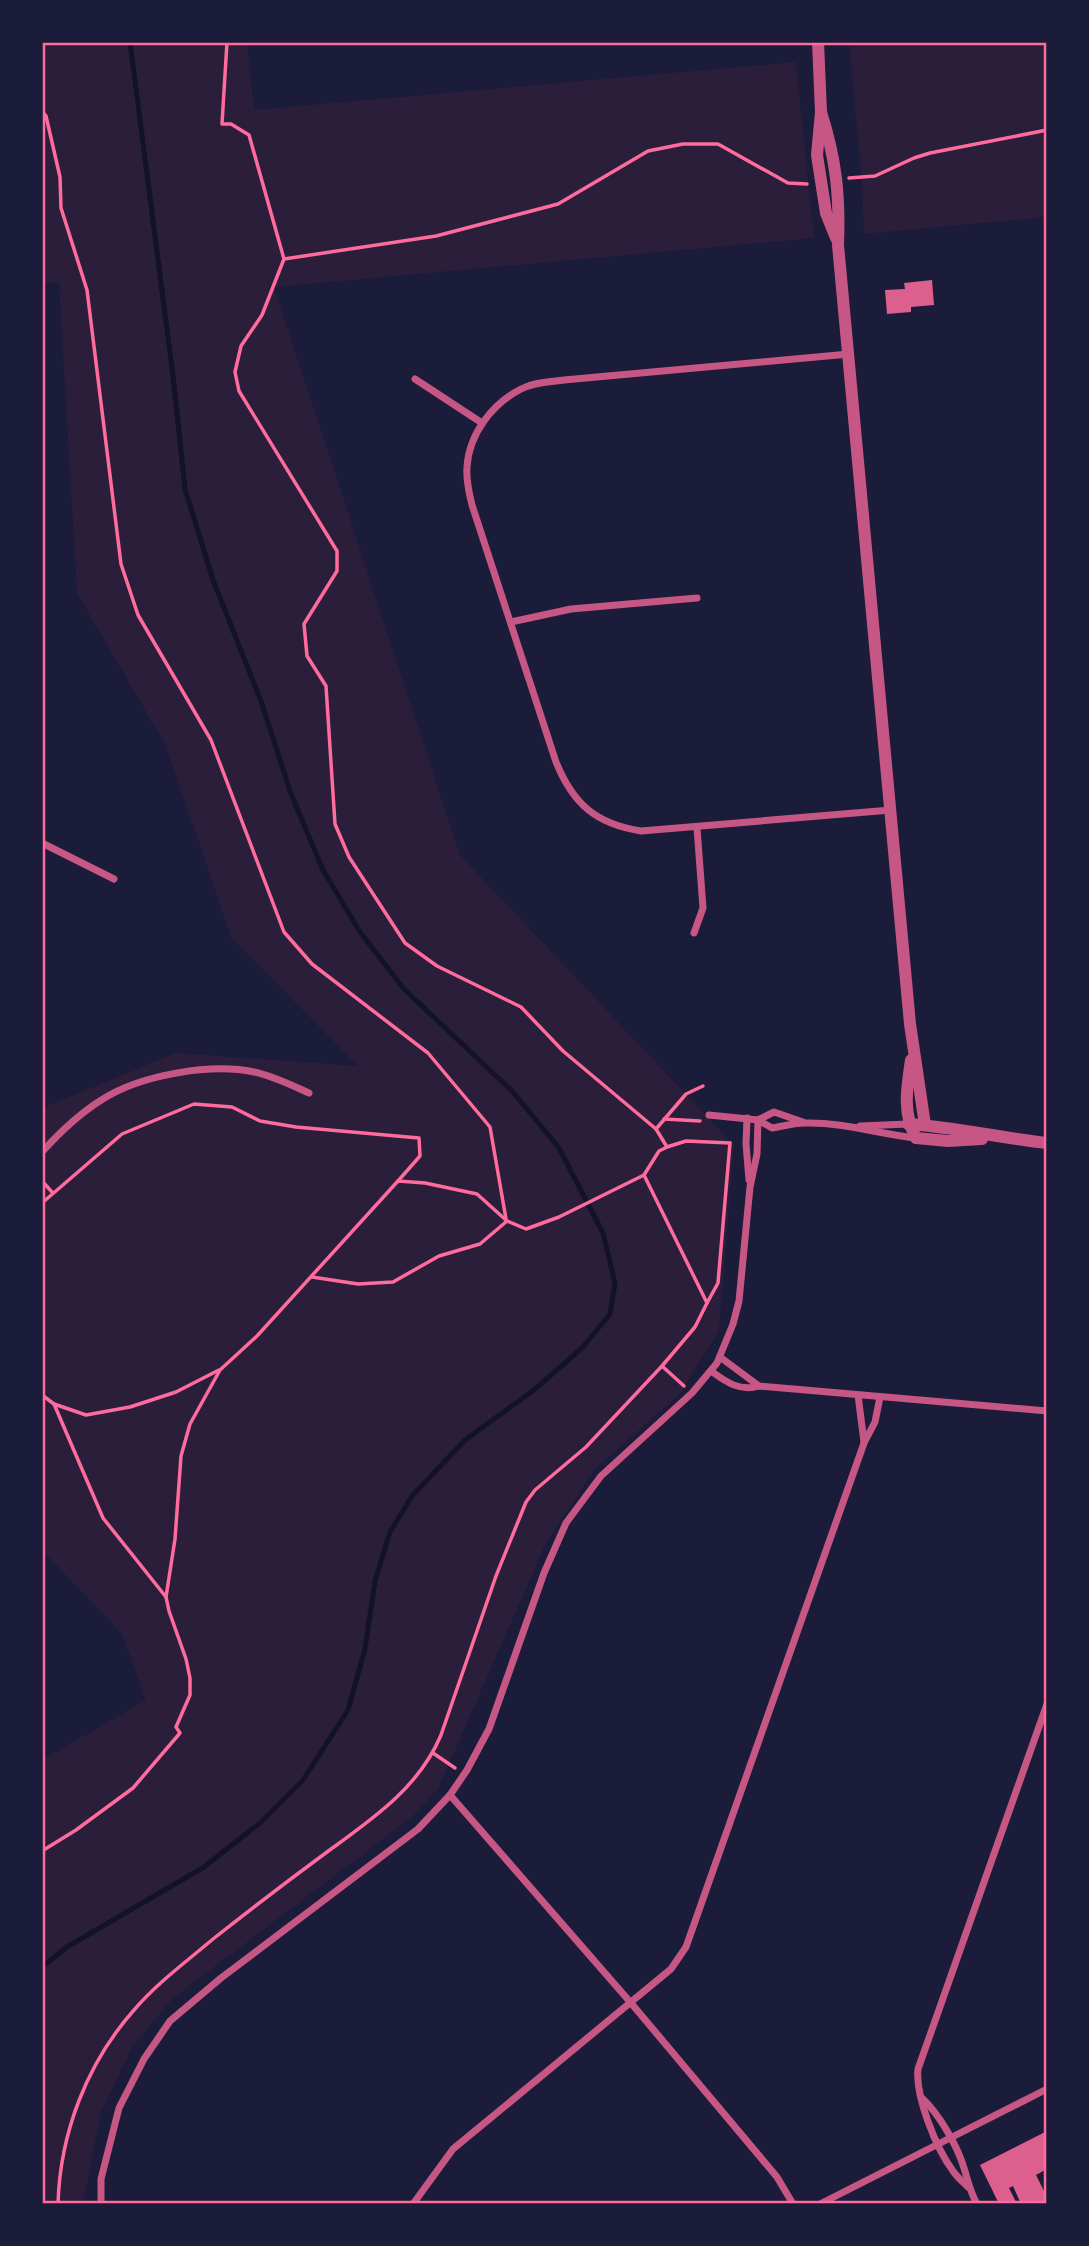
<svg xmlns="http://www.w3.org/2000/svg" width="1089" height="2246" font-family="Figtree,sans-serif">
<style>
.green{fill:#2a1e3b}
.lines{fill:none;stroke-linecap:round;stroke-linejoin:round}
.stream{stroke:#12122b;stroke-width:5}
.building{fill:#dd5f8e}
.path{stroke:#ff6b9d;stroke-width:3.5}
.minor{stroke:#c65784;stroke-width:7}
.tertiary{stroke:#c65784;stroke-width:12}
.neatline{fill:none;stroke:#ff6b9d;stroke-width:2.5}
</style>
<rect width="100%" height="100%" fill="#1b1b3a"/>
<!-- green -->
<g class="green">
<path d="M42,42H247L254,110L796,62L814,238L274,287L460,855L734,1145L719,1330L680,1394L594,1470L545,1545L438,1789L412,1817L173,1998L133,2046L101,2112L83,2204H42V1760L146,1700L122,1634L42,1550V1108L176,1053L358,1066L232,939L165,744L77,593L59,282L42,283Z"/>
<path d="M849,42H1047V217L864,234L862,184Z"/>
</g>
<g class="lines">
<!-- stream -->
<path class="stream" d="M42,1967L67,1947L204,1867L261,1822L303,1780L348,1710L365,1649L375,1581L390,1532L412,1496L465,1440L534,1390L582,1348L610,1314L615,1283L603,1233L559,1148L513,1092L404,989L360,932L323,870L291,794L261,701L213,580L185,489L173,376L130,42"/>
</g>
<!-- building -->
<g class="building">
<path d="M932,280L934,305L911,307V312L887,314L885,290L905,289L904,283Z"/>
<path d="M1047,2131V2169L1036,2175L1047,2197V2204H1021L1013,2186L1009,2188L1017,2204H999L980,2165Z"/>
</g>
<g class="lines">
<!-- path -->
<g class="path">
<path d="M42,111L46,116L60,177L61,208L87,290L121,564L138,615L211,740L284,932L312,964L428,1053L490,1127L506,1219"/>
<path d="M849,178L875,176L914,158L930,153L1047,130"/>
<path d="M284,259L436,236L558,204L648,151L683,144H718L788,183L807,184"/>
<path d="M664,1119L700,1121"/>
<path d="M656,1129L686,1094L703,1086"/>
<path d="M667,1147L686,1141L730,1143"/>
<path d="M42,1181L52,1192"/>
<path d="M42,1203L122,1134L194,1104L232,1107L260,1121L296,1127L419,1138L420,1156L398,1181"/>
<path d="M312,1277L358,1284L393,1282L439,1256L480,1244L507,1221"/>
<path d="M707,1303L718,1283L730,1143"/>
<path d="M662,1366L684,1386"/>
<path d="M42,1395L54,1404L86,1415L130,1407L176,1392L219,1370"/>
<path d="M54,1404L103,1518L166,1597"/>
<path d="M433,1753L455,1768"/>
<path d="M42,1851L76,1830L133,1788L180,1733L176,1727L190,1695V1678L186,1659L169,1611L166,1597L175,1539L181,1456L190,1424L220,1370L257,1336L398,1181L425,1183L477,1194L507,1221L526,1229L559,1217L644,1175L659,1151L667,1147L656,1129L563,1051L521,1007L437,966L405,943L349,857L335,824L326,686L307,656L304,624L337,571V551L239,391L235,372L241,346L262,315L284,259L249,135L231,124H222L227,42"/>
<path d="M58,2204C60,2133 87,2063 134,2010C157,1983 186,1962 213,1939C251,1909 289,1880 327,1852C371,1820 419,1788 441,1735L496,1576L526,1502L535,1490L586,1447L662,1366L695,1327L707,1303L644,1175"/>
</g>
<!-- minor -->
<g class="minor">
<path d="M849,354L564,380C550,382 534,382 521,389C492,404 469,434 467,467C466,479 469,493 472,505L556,762C573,804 596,824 641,831L891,810"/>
<path d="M415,379L482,423"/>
<path d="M511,622L571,609L697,598"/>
<path d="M42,843L114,879"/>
<path d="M694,933L703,908L697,828"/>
<path d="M709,1115L758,1120L772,1128C783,1126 795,1123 805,1123C843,1122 879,1134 915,1138"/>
<path d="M747,1118L746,1144L749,1180"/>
<path d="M758,1120L774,1112L803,1122"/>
<path d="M860,1126L908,1124"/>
<path d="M42,1152C60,1132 80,1113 103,1099C141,1075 210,1063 254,1072C273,1076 291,1085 309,1093"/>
<path d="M720,1357L759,1386"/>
<path d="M711,1371C726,1382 740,1392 759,1386L1047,1411"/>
<path d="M858,1395L864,1442"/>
<path d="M450,1795L631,2003L777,2177L793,2204"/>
<path d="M922,2098C939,2114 957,2145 964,2168C968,2181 970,2192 977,2204"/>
<path d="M968,2187C963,2182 957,2177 953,2171C936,2148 915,2096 918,2069L1047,1704"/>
<path d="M101,2204V2179L119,2108L144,2059L170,2021L221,1978L418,1829L450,1795L467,1770L489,1729L544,1573L566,1523L601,1476L692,1393L717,1363L733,1324L739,1301L750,1187L757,1154L758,1120"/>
<path d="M413,2204L453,2149L671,1969L686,1947L864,1443L875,1422L880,1397"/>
<path d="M820,2204L1047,2089"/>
</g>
<!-- tertiary -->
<g class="tertiary">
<path d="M818,42L821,112L817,155L826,213L836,238"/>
<path d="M821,112C836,159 840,195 838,245L910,1024L925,1125"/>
<path d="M911,1060C907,1087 902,1113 916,1138"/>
<path d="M908,1124C955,1127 1000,1138 1047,1143"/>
<path d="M916,1138L948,1141L982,1139"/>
</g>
</g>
<!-- border -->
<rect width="1089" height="2246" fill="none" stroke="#1b1b3a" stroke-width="88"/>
<rect x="44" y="44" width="1001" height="2158" class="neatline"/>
</svg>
